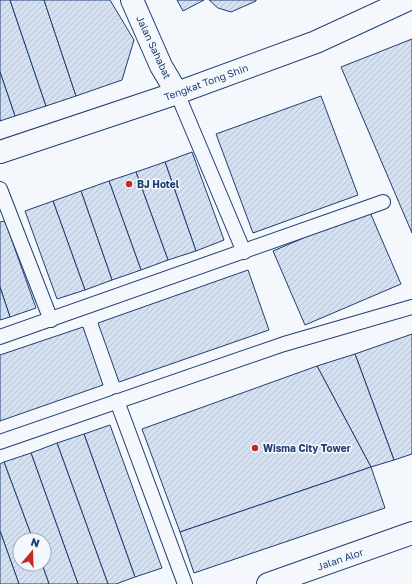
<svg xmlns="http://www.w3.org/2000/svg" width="412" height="584" font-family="'Golos Text',sans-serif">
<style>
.building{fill:url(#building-hatch);stroke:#1d3f73}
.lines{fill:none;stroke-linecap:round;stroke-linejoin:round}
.service-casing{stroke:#1d3f73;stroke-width:16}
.minor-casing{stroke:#1d3f73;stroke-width:24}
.service{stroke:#f4f7fb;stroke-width:14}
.minor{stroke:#f4f7fb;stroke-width:22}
.poi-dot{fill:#c62828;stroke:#f4f7fb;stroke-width:1.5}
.labels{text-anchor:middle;stroke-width:3;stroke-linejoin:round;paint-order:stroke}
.street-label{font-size:10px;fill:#1d3f73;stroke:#f4f7fb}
.poi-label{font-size:10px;font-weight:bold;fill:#1d3f73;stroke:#f4f7fb;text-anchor:start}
</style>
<defs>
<pattern id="building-hatch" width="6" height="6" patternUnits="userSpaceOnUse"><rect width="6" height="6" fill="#d5e0f0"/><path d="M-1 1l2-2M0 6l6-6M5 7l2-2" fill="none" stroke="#b6c1d1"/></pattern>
</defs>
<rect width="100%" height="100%" fill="#f4f7fb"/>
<!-- building -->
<g class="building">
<path d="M0,0H10L46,106L15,116L0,72Z"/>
<path d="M10,0H44L76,96L46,106Z"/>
<path d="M44,0H110L134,40L122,80L76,96Z"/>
<path d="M177,0H204L183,11Z"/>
<path d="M209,0H256V1L231,12L218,8Z"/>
<path d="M412,39V233L341,67Z"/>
<path d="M0,72L15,116L0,121Z"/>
<path d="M321,96L358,195L253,233L216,134Z"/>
<path d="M192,152L224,240L196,251L165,162Z"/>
<path d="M165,162L196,251L168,260L136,172Z"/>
<path d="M136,172L168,260L141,270L109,181Z"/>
<path d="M109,181L141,270L112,280L81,191Z"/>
<path d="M81,191L112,280L85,290L53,201Z"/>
<path d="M53,201L85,290L57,299L25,211Z"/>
<path d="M369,210L401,284L305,325L273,251Z"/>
<path d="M5,221L36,308L10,317L0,287V222Z"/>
<path d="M248,270L269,330L119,382L98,323Z"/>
<path d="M0,287L10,317L0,320Z"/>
<path d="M83,327L103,385L0,421V355Z"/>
<path d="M412,334V454L394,460L355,354Z"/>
<path d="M355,354L394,460L371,467L317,366Z"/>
<path d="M317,366L371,467L180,532L142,429Z"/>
<path d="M110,425L162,568L135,577L84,434Z"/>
<path d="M84,434L135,577L116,584H108L57,443Z"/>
<path d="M57,443L108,584H78L31,453Z"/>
<path d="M31,453L78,584H49L42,564H44V540H33L4,462Z"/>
<path d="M4,462L33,540H20V564H42L49,584H19L0,531V464Z"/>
<path d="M371,467L385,508L194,573L180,532Z"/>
<path d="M0,531L19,584H0Z"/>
</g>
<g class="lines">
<defs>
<g id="service">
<path d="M177,93L244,252"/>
<path d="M0,189L51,320"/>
<path d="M0,337L383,202"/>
<path d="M117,401L185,584"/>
<path d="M0,442L284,344L412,307"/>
</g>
<g id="minor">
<path d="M132,0L161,66L177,93"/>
<path d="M0,152L177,93L316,42L407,0"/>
<path d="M268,584L412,533"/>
</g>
</defs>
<!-- service casing -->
<use href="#service" class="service-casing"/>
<!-- minor casing -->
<use href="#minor" class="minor-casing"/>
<!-- service -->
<use href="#service" class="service"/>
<!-- minor -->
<use href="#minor" class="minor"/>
</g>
<!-- markers -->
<g class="poi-dot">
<circle cx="129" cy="184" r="4"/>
<circle cx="255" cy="448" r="4"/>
</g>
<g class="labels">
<!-- street labels -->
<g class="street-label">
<text transform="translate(154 47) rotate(65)" y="4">Jalan Sahabat</text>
<text transform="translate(206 82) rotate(-20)" y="4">Tengkat Tong Shin</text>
<text transform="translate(340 559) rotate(-19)" y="4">Jalan Alor</text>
</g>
<!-- poi labels -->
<g class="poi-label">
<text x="137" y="188">BJ Hotel</text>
<text x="263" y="452">Wisma City Tower</text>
</g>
</g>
<!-- north arrow -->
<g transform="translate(32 552) rotate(19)"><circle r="19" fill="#f4f7fb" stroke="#9eadc5"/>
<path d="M0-3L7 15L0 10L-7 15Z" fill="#c62828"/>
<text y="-6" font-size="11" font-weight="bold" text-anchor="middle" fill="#1d3f73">N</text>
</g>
</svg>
